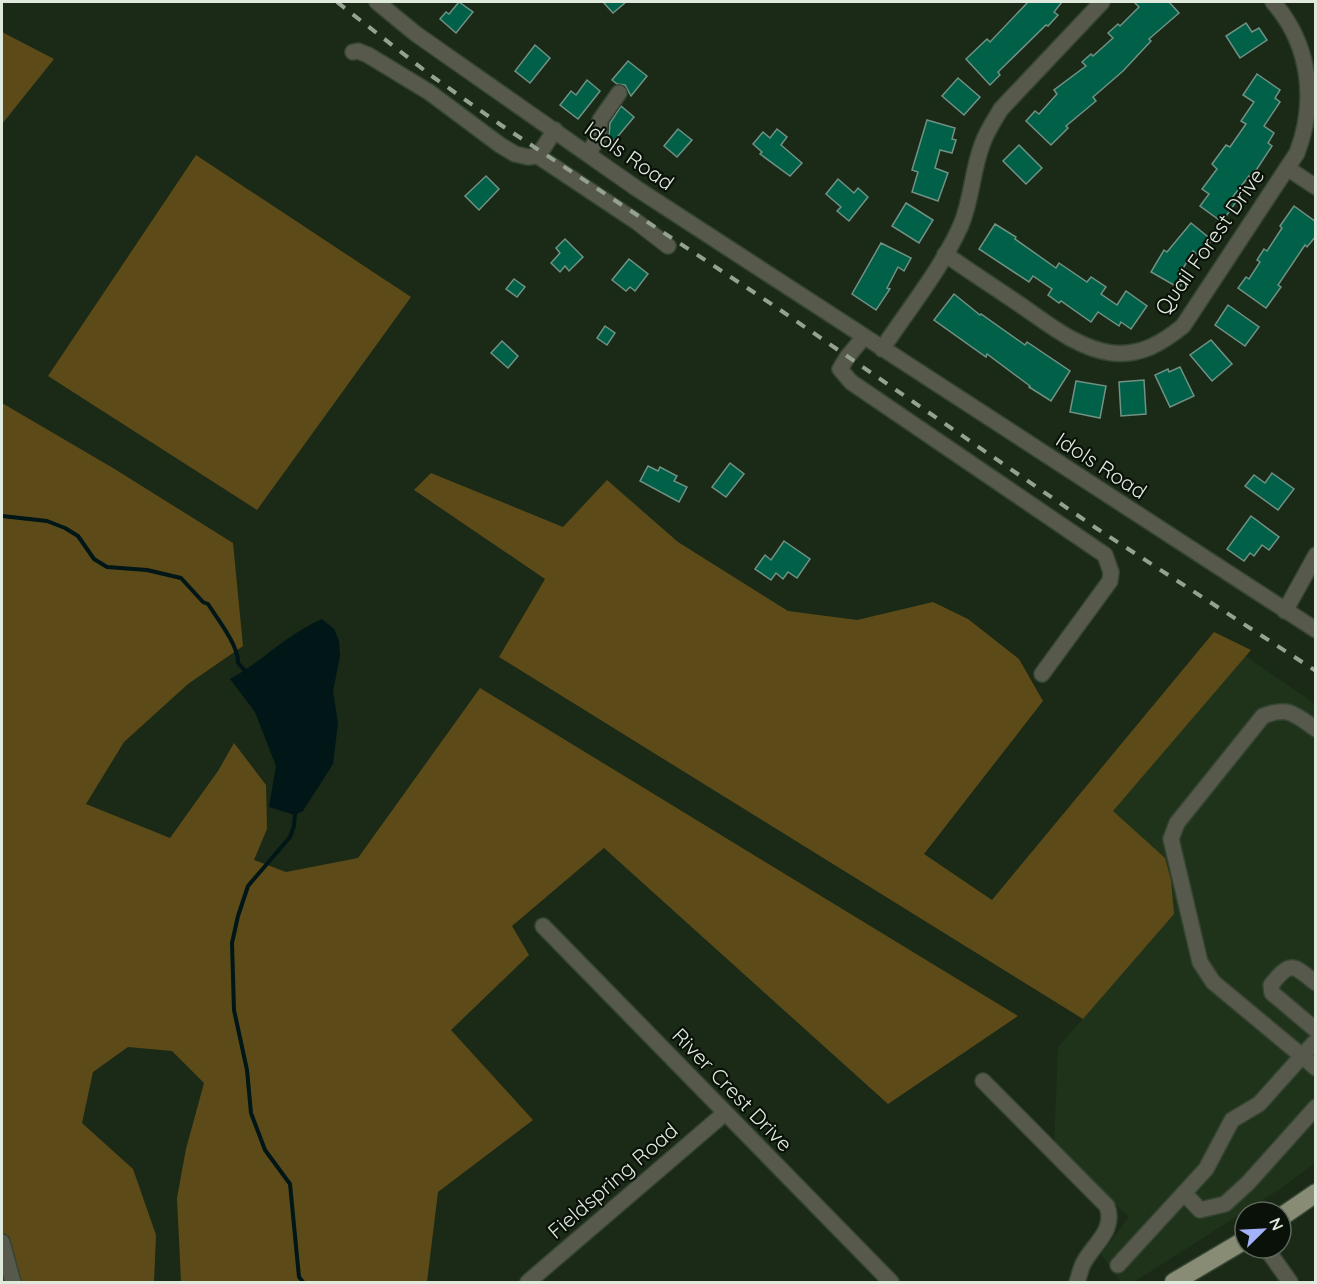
<svg xmlns="http://www.w3.org/2000/svg" width="1317" height="1284" font-family="Quicksand,sans-serif">
<style>
.built{fill:#1e331a}
.green{fill:#5d4a19}
.water{fill:#001617}
.lines{fill:none;stroke-linecap:round;stroke-linejoin:round}
.stream{stroke:#001617;stroke-width:4}
.building{fill:#006048;stroke:#719184;stroke-width:1.5}
.minor-casing{stroke:#364533;stroke-width:18}
.major-casing{stroke:#364533;stroke-width:21}
.minor{stroke:#57594d;stroke-width:15}
.major{stroke:#888c74;stroke-width:18}
.rail{stroke:#95a292;stroke-width:4;stroke-dasharray:10 10;stroke-linecap:butt}
.labels{text-anchor:middle;stroke-width:4.5;stroke-linejoin:round;paint-order:stroke}
.street-label{font-size:21px;fill:#dfeadd;stroke:#091108}
</style>
<rect width="100%" height="100%" fill="#1a2a17"/>
<!-- built -->
<path class="built" d="M1234,648L1315,704V1163L1280,1189L1134,1282H1121L1101,1254L1129,1217L1054,1147L1058,1047L1174,914L1102,801Z"/>
<!-- green -->
<g class="green">
<path d="M2,32L54,59L2,124Z"/>
<path d="M196,155L411,297L257,510L48,376Z"/>
<path d="M2,403L113,468L233,543L243,646L188,684L124,742L86,804L170,838L218,771L234,743L266,785L267,829L254,860L286,872L358,858L480,688L1018,1016L888,1104L604,848L512,926L529,955L451,1030L533,1120L438,1192L427,1282H181L177,1198L186,1149L204,1083L172,1051L128,1047L93,1072L82,1123L133,1169L156,1235L154,1282H2Z"/>
<path d="M431,473L563,527L607,480L678,542L788,611L857,620L933,602L968,619L1019,659L1043,701L924,854L992,900L1214,632L1251,650L1113,811L1165,858L1171,880L1174,914L1083,1019L499,657L545,579L414,490Z"/>
</g>
<!-- water -->
<path class="water" d="M322,619L334,629L339,641L340,656L333,691L338,723L333,764L303,811L295,815L269,807L276,766L255,712L230,679C263,661 287,634 322,619Z"/>
<g class="lines">
<!-- stream -->
<g class="stream">
<path d="M2,516L47,521L65,528L78,536L94,559L107,567L147,570L181,578L203,602L208,604C217,618 239,646 238,663L248,674"/>
<path d="M295,813L294,826L290,837L248,886L238,916L232,943L234,1010L247,1070L251,1113L265,1150L290,1184L299,1277L303,1282"/>
</g>
</g>
<!-- building -->
<g class="building">
<path d="M459,2L473,12L456,33L440,19L446,12L449,14Z"/>
<path d="M603,2H626L613,13Z"/>
<path d="M1028,2H1062L1054,12L1058,15L1048,26L1046,25L998,72L1000,75L990,85L966,59L987,39L990,42Z"/>
<path d="M1134,2H1169L1179,13L1149,39L1151,41L1123,71L1093,97L1096,101L1066,126L1068,128L1051,145L1026,121L1035,111L1039,114L1057,94L1054,90L1086,66L1082,62L1091,54L1093,56L1113,38L1108,33L1118,24L1120,26L1139,7Z"/>
<path d="M1246,23L1252,32L1259,28L1267,40L1240,58L1226,36Z"/>
<path d="M535,45L550,58L530,83L515,71Z"/>
<path d="M628,61L647,76L631,96L625,85L617,84L612,80Z"/>
<path d="M1257,74L1280,90L1275,98L1280,102L1264,126L1274,133L1268,143L1272,146L1251,178L1249,176L1231,199L1236,202L1222,222L1200,206L1209,194L1202,189L1217,169L1212,164L1226,145L1230,147L1246,124L1241,121L1254,102L1243,95Z"/>
<path d="M958,78L980,97L964,115L942,96Z"/>
<path d="M587,80L600,91L578,119L560,105L571,91L576,95Z"/>
<path d="M621,106L634,117L614,141L609,136L610,123Z"/>
<path d="M927,120L955,128L952,139L956,140L952,153L940,150L935,168L948,173L938,201L912,192L918,172L912,170Z"/>
<path d="M678,129L692,140L677,157L664,146Z"/>
<path d="M777,129L787,137L781,145L802,163L790,176L760,154L762,152L753,144L763,132L770,138Z"/>
<path d="M1019,145L1042,168L1026,184L1003,161Z"/>
<path d="M486,176L499,189L479,210L465,196Z"/>
<path d="M838,179L854,193L858,188L868,197L849,221L837,211L841,207L826,194Z"/>
<path d="M906,203L933,220L919,243L892,226Z"/>
<path d="M1294,206L1316,222V236L1307,247L1305,245L1278,285L1281,287L1266,308L1238,288L1246,277L1249,279L1260,262L1257,260L1264,249L1267,251L1282,228L1280,226Z"/>
<path d="M1191,223L1212,240L1199,256L1193,251L1180,274L1186,277L1179,288L1151,272L1164,250L1167,252Z"/>
<path d="M995,224L1016,237L1015,239L1056,268L1059,263L1087,282L1091,277L1106,287L1101,294L1117,305L1126,291L1147,306L1131,329L1121,322L1119,326L1098,312L1091,322L1061,301L1059,303L1048,295L1052,289L1033,276L1029,282L979,249Z"/>
<path d="M565,239L583,257L569,271L565,266L560,272L551,263L560,253L556,248Z"/>
<path d="M881,243L911,258L904,271L898,267L887,288L890,289L876,310L852,294Z"/>
<path d="M629,259L648,274L635,291L630,287L626,291L612,280Z"/>
<path d="M514,279L525,287L517,297L506,289Z"/>
<path d="M954,294L980,315L981,314L1025,345L1027,342L1070,371L1051,401L1029,387L1030,386L987,354L986,357L934,320Z"/>
<path d="M1228,305L1259,327L1245,346L1215,325Z"/>
<path d="M605,326L615,333L607,345L597,338Z"/>
<path d="M1211,340L1232,364L1212,381L1190,355Z"/>
<path d="M502,341L518,356L508,368L491,353Z"/>
<path d="M1180,367L1194,396L1170,407L1155,375L1168,369L1169,372Z"/>
<path d="M1144,380L1146,414L1121,416L1119,382Z"/>
<path d="M1076,381L1106,386L1100,418L1070,412Z"/>
<path d="M730,463L744,474L726,497L712,487Z"/>
<path d="M648,466L658,471L660,467L677,476L674,481L687,487L679,502L640,481Z"/>
<path d="M1272,473L1294,489L1278,510L1245,486L1254,475L1265,483Z"/>
<path d="M1251,516L1279,537L1269,550L1262,545L1254,556L1250,553L1244,561L1227,549Z"/>
<path d="M784,541L810,559L797,578L788,572L783,579L776,573L771,580L755,569L765,555L771,560Z"/>
</g>
<g class="lines">
<defs>
<g id="minor">
<path d="M377,2L416,34L636,188L1316,630"/>
<path d="M353,52L358,51L368,55L429,92L500,145L515,154L528,157L538,156"/>
<path d="M555,130L538,156L637,222L668,246"/>
<path d="M588,154L599,136L600,120L619,93"/>
<path d="M1287,168L1316,187"/>
<path d="M945,254C971,272 997,289 1022,306C1048,324 1079,349 1112,353C1141,356 1162,343 1183,326L1297,153C1317,101 1310,44 1273,2"/>
<path d="M864,337L848,356L840,369L851,382L1105,555L1111,572L1110,581L1042,674"/>
<path d="M882,349C908,310 942,268 961,225C972,199 972,171 982,145C986,132 994,121 1001,109L1102,2"/>
<path d="M1285,611L1316,555"/>
<path d="M1316,729C1294,714 1289,706 1263,716L1177,823L1171,839L1200,962L1213,982L1302,1056L1259,1104L1232,1120L1206,1169L1184,1193L1200,1210L1225,1204L1248,1183L1316,1107"/>
<path d="M543,926L891,1282"/>
<path d="M1316,983C1293,965 1291,960 1271,985L1272,993L1316,1030"/>
<path d="M1316,1041L1302,1056L1316,1068"/>
<path d="M983,1081L1107,1206C1116,1231 1093,1244 1083,1264C1080,1270 1079,1277 1077,1282"/>
<path d="M2,1242L13,1282"/>
<path d="M1266,1248L1290,1282"/>
<path d="M1118,1265L1184,1193"/>
<path d="M528,1282L725,1113"/>
</g>
<g id="major">
<path d="M1281,1217L1316,1193"/>
<path d="M1174,1282L1245,1240"/>
</g>
</defs>
<!-- minor casing -->
<use href="#minor" class="minor-casing"/>
<!-- major casing -->
<use href="#major" class="major-casing"/>
<!-- minor -->
<use href="#minor" class="minor"/>
<!-- major -->
<use href="#major" class="major"/>
<!-- rail -->
<path class="rail" d="M337,2L433,77L501,125L773,305L1096,528L1316,671"/>
</g>
<g class="labels">
<!-- street labels -->
<g class="street-label">
<text transform="translate(629 156) rotate(35)" y="7">Idols Road</text>
<text transform="translate(1210 242) rotate(-55)" y="7">Quail Forest Drive</text>
<text transform="translate(1101 466) rotate(33)" y="7">Idols Road</text>
<text transform="translate(732 1090) rotate(46)" y="7">River Crest Drive</text>
<text transform="translate(613 1181) rotate(-41)" y="7">Fieldspring Road</text>
</g>
</g>
<!-- border -->
<rect width="1317" height="1284" fill="none" stroke="#dfeadd" stroke-width="6"/>
<!-- north arrow -->
<g transform="translate(1263 1230) rotate(66)"><circle r="28" fill="#091108" stroke="#5f685d" stroke-width="1.5"/>
<path d="M0-4.5L10 22L0 15L-10 22Z" fill="#a4b2fc"/>
<text y="-9" font-size="16" font-weight="bold" text-anchor="middle" fill="#dfeadd">N</text>
</g>
</svg>
